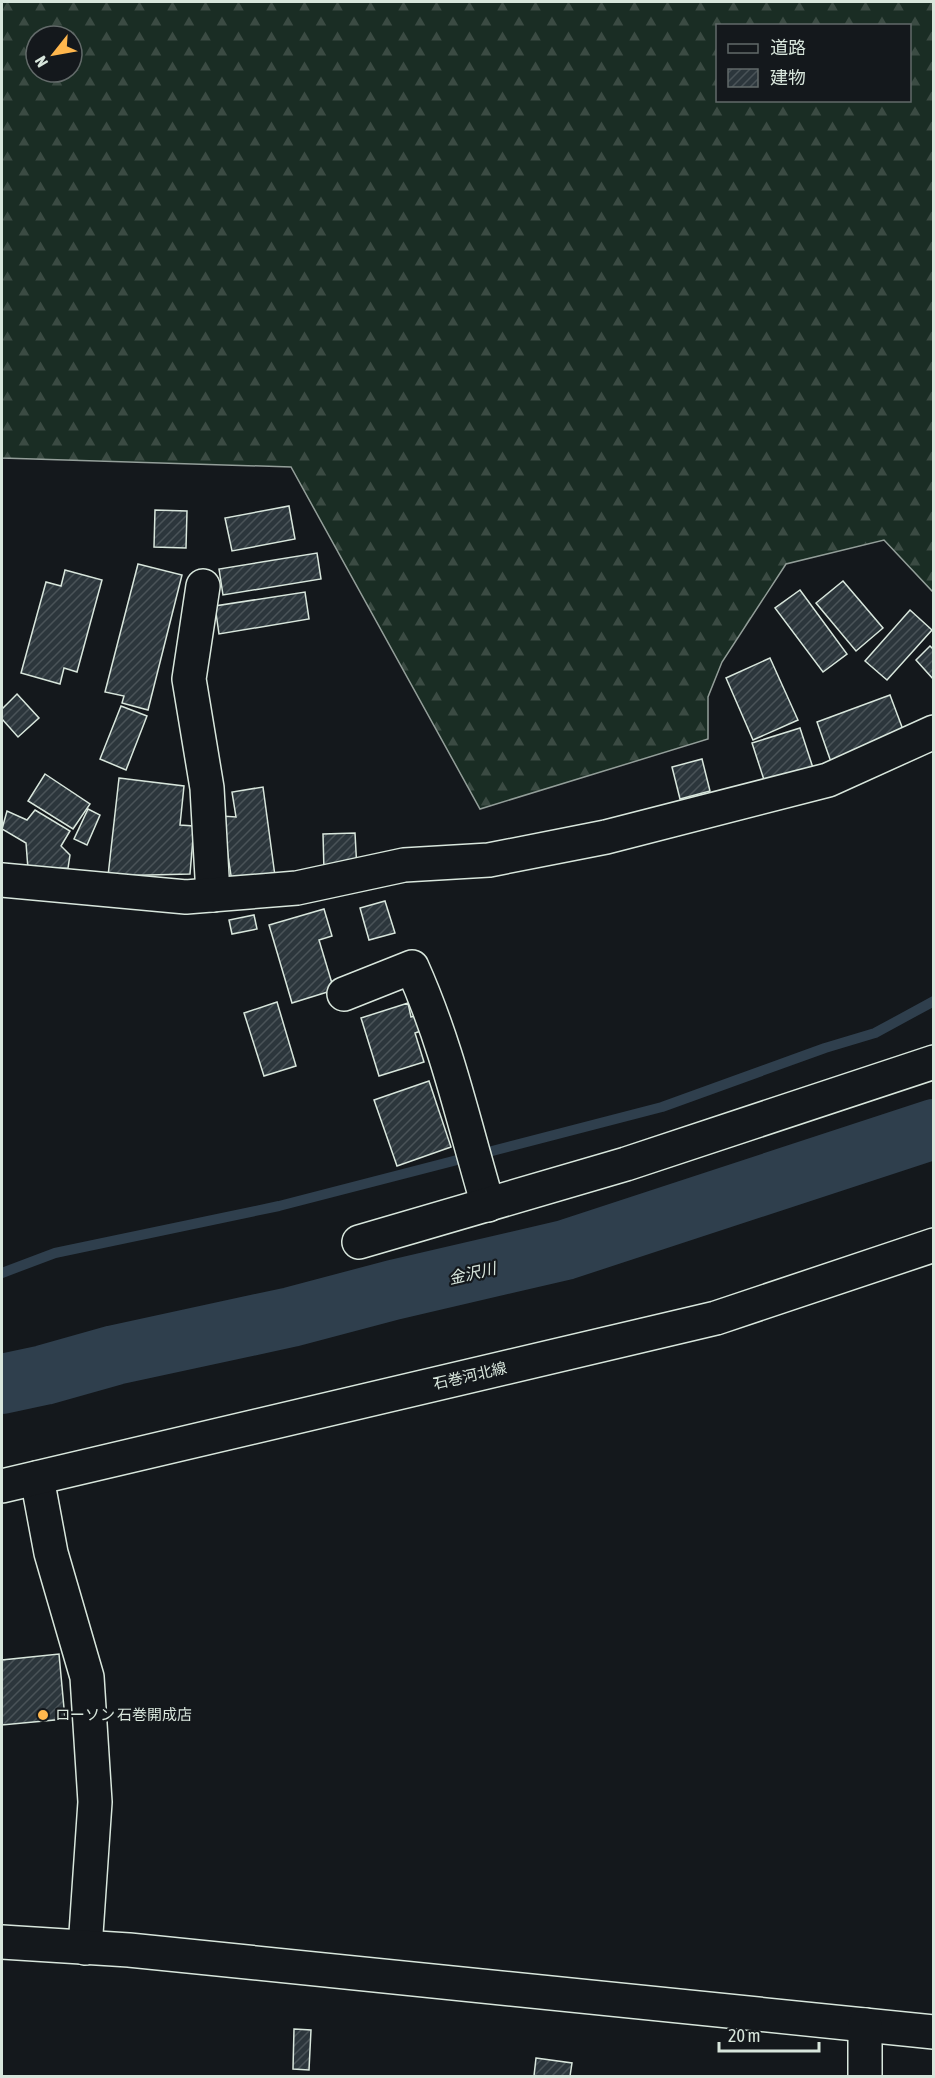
<svg xmlns="http://www.w3.org/2000/svg" width="935" height="2078" font-family="'Asap Condensed','Noto Sans JP',sans-serif">
<style>
.forest{fill:url(#forest-firs);stroke:#939e99;stroke-width:1.5;fill-rule:evenodd}
.lines{fill:none;stroke-linecap:round;stroke-linejoin:round}
.stream{stroke:#2f3f4d;stroke-width:10}
.river{stroke:#2f3f4d;stroke-width:60}
.building{fill:url(#building-hatch);stroke:#d8e6dc;stroke-width:1.5}
.minor-casing{stroke:#d8e6dc;stroke-width:36}
.major-casing{stroke:#d8e6dc;stroke-width:36}
.minor{stroke:#14181c;stroke-width:33}
.major{stroke:#14181c;stroke-width:33}
.poi-dot{fill:#ffb74d;stroke:#14181c;stroke-width:2}
.labels{text-anchor:middle;stroke-width:4.5;stroke-linejoin:round;paint-order:stroke}
.street-label{font-size:15px;fill:#d8e6dc;stroke:#14181c}
.poi-label{font-size:15px;fill:#d8e6dc;stroke:#14181c;text-anchor:start}
.water-label{font-size:16px;font-style:italic;fill:#d8e6dc;stroke:#14181c}
</style>
<defs>
<pattern id="forest-firs" width="22" height="20" patternUnits="userSpaceOnUse" patternTransform="scale(1.5)"><rect width="22" height="20" fill="#1a2d24"/><path d="M5 1l3.5 6h-7zM16 11l3.5 6h-7z" fill="#3b4b43"/></pattern>
<pattern id="building-hatch" width="6" height="6" patternUnits="userSpaceOnUse" patternTransform="scale(1.5)"><rect width="6" height="6" fill="#2c363c"/><path d="M-1 1l2-2M0 6l6-6M5 7l2-2" fill="none" stroke="#4a5358"/></pattern>
</defs>
<rect width="100%" height="100%" fill="#14181c"/>
<!-- forest -->
<path class="forest" d="M2,2H933V592L884,540L786,564L722,662L708,697V739L480,809L291,467L2,458ZM718,26H910V100H718ZM36,36H72V72H36Z"/>
<g class="lines">
<!-- stream -->
<path class="stream" d="M2,1273L55,1253L279,1206L662,1107L825,1048L875,1033L934,1001"/>
<!-- river -->
<path class="river" d="M2,1384L44,1375L115,1355L291,1317L393,1290L565,1250L934,1129"/>
</g>
<!-- building -->
<g class="building">
<path d="M289,506L295,539L232,551L225,518Z"/>
<path d="M155,510L187,511L186,548L154,547Z"/>
<path d="M317,553L321,579L223,595L219,569Z"/>
<path d="M138,564L182,575L148,710L122,703L124,696L105,692Z"/>
<path d="M65,570L102,580L77,672L64,668L60,684L21,673L46,582L61,586Z"/>
<path d="M843,581L883,628L856,651L816,603Z"/>
<path d="M800,590L847,654L823,672L775,608Z"/>
<path d="M305,592L309,619L219,634L215,606Z"/>
<path d="M910,610L932,630L887,680L865,661Z"/>
<path d="M930,646L934,650V680L916,660Z"/>
<path d="M770,658L798,720L753,740L726,678Z"/>
<path d="M17,694L39,718L18,737L2,719V709Z"/>
<path d="M890,695L905,735L831,762L817,722Z"/>
<path d="M121,706L147,716L126,770L100,759Z"/>
<path d="M800,728L814,771L766,786L752,743Z"/>
<path d="M702,759L710,791L680,799L672,767Z"/>
<path d="M45,774L90,804L73,829L28,801Z"/>
<path d="M119,778L184,786L180,825L194,826L190,874L108,876Z"/>
<path d="M263,787L275,876L232,882L222,816L236,817L232,792Z"/>
<path d="M88,809L100,815L87,845L74,839Z"/>
<path d="M35,810L70,831L61,846L70,855L68,868L28,869L26,843L2,829L7,811L27,820Z"/>
<path d="M355,833L357,870L324,871L323,834Z"/>
<path d="M385,901L395,933L369,940L360,908Z"/>
<path d="M324,909L332,936L319,940L334,990L292,1003L269,925Z"/>
<path d="M254,915L257,929L232,934L229,920Z"/>
<path d="M277,1002L296,1066L264,1076L244,1013Z"/>
<path d="M408,1003L411,1017L422,1014L427,1029L415,1033L424,1062L379,1076L361,1018Z"/>
<path d="M429,1081L451,1147L397,1166L374,1100Z"/>
<path d="M59,1654L65,1719L2,1725V1660Z"/>
<path d="M294,2029L311,2030L309,2070L293,2069Z"/>
<path d="M536,2058L572,2063L570,2076H534Z"/>
</g>
<g class="lines">
<defs>
<g id="minor">
<path d="M203,586L189,679L207,788L213,895"/>
<path d="M2,880L186,897L297,888L404,865L489,860L606,837L828,780L934,732"/>
<path d="M344,994L412,967C447,1045 464,1124 488,1205"/>
<path d="M359,1242L626,1164L934,1062"/>
<path d="M37,1478L51,1553L87,1677L95,1802L85,1948"/>
<path d="M2,1942L129,1950L934,2032"/>
<path d="M865,2025V2076"/>
</g>
<path id="major" d="M2,1486L716,1318L934,1245"/>
</defs>
<!-- minor casing -->
<use href="#minor" class="minor-casing"/>
<!-- major casing -->
<use href="#major" class="major-casing"/>
<!-- minor -->
<use href="#minor" class="minor"/>
<!-- major -->
<use href="#major" class="major"/>
</g>
<!-- markers -->
<circle class="poi-dot" cx="43" cy="1715" r="6"/>
<g class="labels">
<!-- street labels -->
<g class="street-label">
<text transform="translate(470 1376) rotate(-13)" y="5">石巻河北線</text>
</g>
<!-- poi labels -->
<g class="poi-label">
<text x="55" y="1720">ローソン 石巻開成店</text>
</g>
<!-- water labels -->
<g class="water-label">
<text transform="translate(472 1273) rotate(-13)" y="6">金沢川</text>
</g>
</g>
<!-- border -->
<rect width="935" height="2078" fill="none" stroke="#d8e6dc" stroke-width="6"/>
<!-- legend -->
<rect x="716" y="24" width="195" height="78" fill="#14181c" stroke="#626a69" stroke-width="1.5"/>
<rect x="728" y="44" width="30" height="9" fill="#14181c" stroke="#626a69" stroke-width="1.5"/>
<text x="770" y="54" font-size="18" fill="#d8e6dc">道路</text>
<rect x="728" y="69" width="30" height="18" fill="url(#building-hatch)" stroke="#626a69" stroke-width="1.5"/>
<text x="770" y="84" font-size="18" fill="#d8e6dc">建物</text>
<!-- north arrow -->
<g transform="translate(54 54) rotate(239)"><circle r="28" fill="#14181c" stroke="#626a69" stroke-width="1.5"/>
<path d="M0-4.5L10 22L0 15L-10 22Z" fill="#ffb74d"/>
<text y="-9" font-size="16" font-weight="bold" text-anchor="middle" fill="#d8e6dc">N</text>
</g>
<!-- scale -->
<path d="M719 2042v9h100v-9" fill="none" stroke="#d8e6dc" stroke-width="3"/>
<text x="728" y="2042" font-size="18" fill="#d8e6dc" stroke="#14181c" stroke-width="4.5" paint-order="stroke">20 m</text>
</svg>
